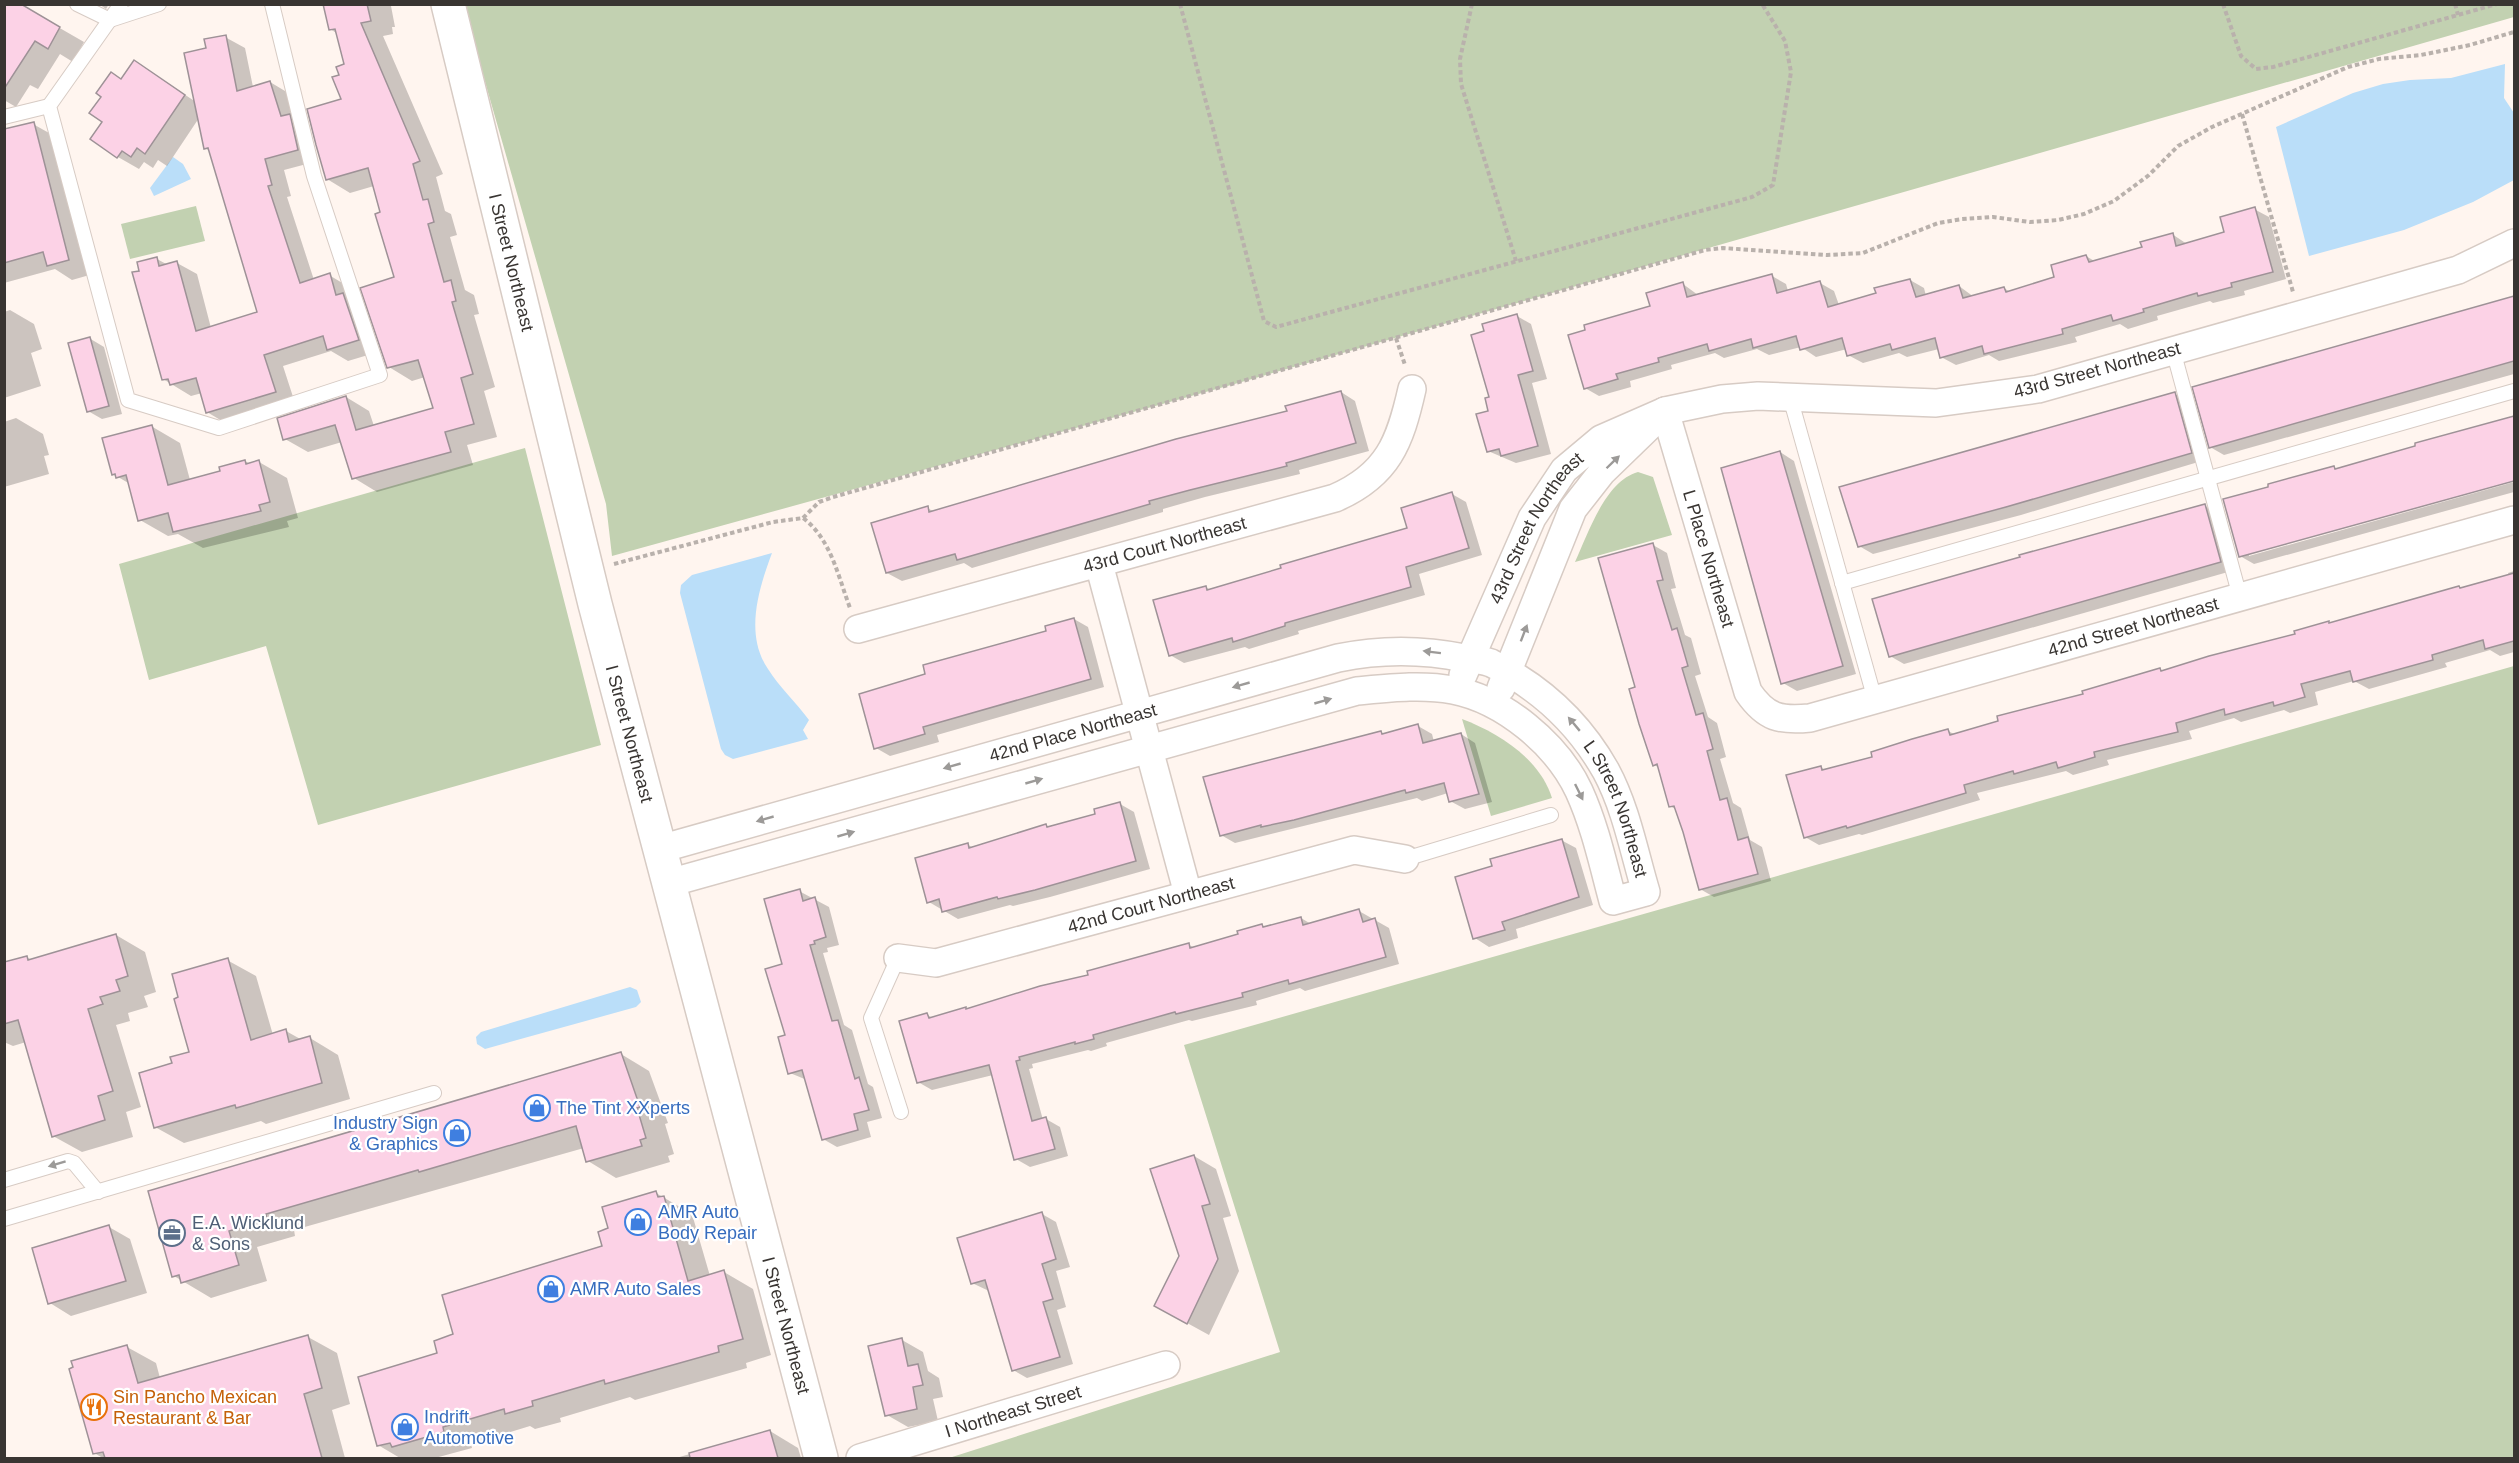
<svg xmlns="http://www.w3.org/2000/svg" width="2519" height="1463" font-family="Helvetica,sans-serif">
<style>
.green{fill:#c2d1b1}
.water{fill:#badef9}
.shadow{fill:#0003}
.building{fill:#fcd2e6;stroke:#9e9297;stroke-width:1.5}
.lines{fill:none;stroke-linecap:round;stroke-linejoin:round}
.lane-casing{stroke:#d7cbc4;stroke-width:16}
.street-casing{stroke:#d7cbc4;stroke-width:30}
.secondary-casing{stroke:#d7cbc4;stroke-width:36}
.path{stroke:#b9b1ac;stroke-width:4;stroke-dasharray:4.5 3;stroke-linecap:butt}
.lane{stroke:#fff;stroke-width:14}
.street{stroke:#fff;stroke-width:27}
.secondary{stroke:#fff;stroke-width:33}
.oneway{fill:#9c9a98}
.labels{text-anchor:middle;stroke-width:4.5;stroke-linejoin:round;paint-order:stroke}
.street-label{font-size:18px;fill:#393532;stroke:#fff}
.shop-label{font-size:18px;fill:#366cbe;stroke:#fff;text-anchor:start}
.service-label{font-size:18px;fill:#4e5e75;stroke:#fff;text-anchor:start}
.food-label{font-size:18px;fill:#c56008;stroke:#fff;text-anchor:start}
</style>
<rect width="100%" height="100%" fill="#fff5ef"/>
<!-- green -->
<g class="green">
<path d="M2514,4V17L1231,385L612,556L606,504L463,5Z"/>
<path d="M196,206L205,241L130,259L121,224Z"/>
<path d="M525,448L601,745L318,825L266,646L149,680L119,564Z"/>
<path d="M1638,472L1653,477L1672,535L1575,562C1588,534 1605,481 1638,472Z"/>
<path d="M2514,666V1458H949L1280,1352L1184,1045Z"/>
<path d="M1462,719C1499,733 1540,759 1552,798L1491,816Z"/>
</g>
<!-- water -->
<g class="water">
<path d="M2505,64L2504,98L2514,113V180L2473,202L2404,230L2309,256L2276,127L2353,93L2383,84L2410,80L2451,78Z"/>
<path d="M173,157L183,164L191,179L154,196L150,188Z"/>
<path d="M772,553C759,588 744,634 768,669C779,687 796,702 809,720L803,730L808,739L733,759L725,755L721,749L680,593L681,585L692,575Z"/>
<path d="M630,987L637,990L641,1002L636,1007L485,1049L477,1044L476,1037L481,1032Z"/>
</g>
<!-- shadow -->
<g class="shadow">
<path d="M4,4H18L84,42L73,62L60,54L38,89L30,85L16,107L4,100Z"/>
<path d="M99,4H109L106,9Z"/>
<path d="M324,4L391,6L395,27H392L393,34L383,36L443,174L436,177L445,211L451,214L457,235L450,237L465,290L474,295L479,314L474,315L495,387L484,391L497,437L467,445L473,465L377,492L354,478L342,442L308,452L285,439L346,397L369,411L374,426L435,409L425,377L412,381L389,367L396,278L374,186L350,193L327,179L343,100L341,75L345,65L338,34L330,29Z"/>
<path d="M225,37L245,48L253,87L270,82L290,94L298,120L309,127L318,161L284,170L291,196L287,197L314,280L329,275L349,287L378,352L348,361L331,351L283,366L295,403L227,424L207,412L202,393L191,396L163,379L141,272L157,259L168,265L177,263L197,274L211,328L259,313L210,151L205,148L199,118L167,166L158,160L153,168L144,162L139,169L118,157L104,122L122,80L135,62L196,102L208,50Z"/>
<path d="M33,124L58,138L93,274L72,280L55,269L4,283V154Z"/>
<path d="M2254,209L2269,217L2286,279L2244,291L2245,295L2213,303L2210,301L2157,316L2158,320L2128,329L2120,324L2075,337L2077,342L1999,361L1989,355L1956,365L1941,357L1939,349L1907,357L1899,353L1863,363L1848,355L1847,349L1816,357L1801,347L1769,355L1757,349L1724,358L1715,353L1671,365L1672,369L1630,381L1631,387L1599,396L1585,388L1652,307L1683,284L1698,295L1772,276L1786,284L1788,291L1820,283L1834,291L1839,305L1877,294L1910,280L1924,288L1926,296L1959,286L1974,297L2004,288L2010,292L2056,278L2086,256L2096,262L2144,248L2172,234L2187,244L2226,233Z"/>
<path d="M2514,299V374L2224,455L2210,447L2194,388Z"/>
<path d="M10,310L34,324L42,349L31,353L41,386L4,398V312Z"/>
<path d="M1517,316L1531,324L1547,379L1532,383L1551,454L1516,463L1488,451L1491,398Z"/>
<path d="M89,338L104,347L122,414L102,419L88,411Z"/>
<path d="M1341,392L1355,401L1369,451L1299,470L1300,474L1205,497L1163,509V512L972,568L964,563L902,581L887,573L927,508L935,512L1289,412Z"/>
<path d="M2175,394L2189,402L2205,460L2021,515L1873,554L1859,546Z"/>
<path d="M16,418L43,434L49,455L44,456L49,474L4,487V422Z"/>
<path d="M2514,418V479L2249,553V556L2514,482V492L2254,564L2240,556L2334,468L2338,470L2417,447V444Z"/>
<path d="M151,426L180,443L190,480L222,472L245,461L250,464L259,462L287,478L298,518L287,521L289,527L203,548L178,534L168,536L140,520L130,484L113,474Z"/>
<path d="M1780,452L1794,461L1856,674L1797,691L1783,683Z"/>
<path d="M1452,494L1466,502L1482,555L1419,574L1425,595L1298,631L1299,634L1249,649L1245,647L1184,663L1170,655L1205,587L1211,590L1409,529Z"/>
<path d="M2205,506L2219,514L2235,570L1904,664L1890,656L2022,558Z"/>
<path d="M1653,545L1667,553L1676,588L1671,589L1685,635L1691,638L1701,674L1695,676L1708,717L1717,723L1726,757L1720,759L1733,803L1741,808L1750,840L1762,847L1771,881L1714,897L1700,889L1677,810L1670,806L1660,768L1654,765L1636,688Z"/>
<path d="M2514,571V652L2500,656L2490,650L2445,663L2447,667L2369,689L2354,681L2315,692L2318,705L2290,713L2284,710L2241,722L2234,718L2189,731L2192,739L2107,760L2109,765L2073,775L2066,771L1977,793L1980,800L1862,835L1859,834L1819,845L1805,837L1820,767L1827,771L1874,758L1948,731L1956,735L2160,669L2164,672L2297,635L2329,622L2332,624L2509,576L2508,573Z"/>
<path d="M1074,619L1088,627L1104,687L937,735L939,742L890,756L876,748L927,675L1048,632Z"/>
<path d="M1418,726L1432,734L1434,742L1461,734L1475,743L1492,802L1465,809L1450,801L1448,793L1422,801L1417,798L1235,843L1221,835L1380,732L1385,735Z"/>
<path d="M1120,804L1134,812L1150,869L1050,897L1013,906L1010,905L958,919L929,902L968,845L974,848L1046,825L1050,828L1097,815Z"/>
<path d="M1561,840L1576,848L1593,905L1516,929L1518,938L1489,947L1475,938L1494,867Z"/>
<path d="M799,891L829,907L839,945L827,948L828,952L823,953L844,1025L852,1030L868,1084L873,1087L882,1118L867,1122L871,1137L837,1147L823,1139L807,1080L790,1073L784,965Z"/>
<path d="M1359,911L1389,928L1399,964L1305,991L1300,988L1256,1001L1257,1005L1192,1021L1189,1020L1106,1043L1107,1046L1091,1051L1088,1050L1032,1064L1033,1068L1029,1069L1043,1120L1046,1119L1060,1127L1068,1156L1030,1167L1016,1159L993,1075L932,1090L918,1082L927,1015L933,1018L966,1009L968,1010L1189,945L1195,948L1240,935L1262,926L1266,928L1301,918L1311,924Z"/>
<path d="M116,935L145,952L156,992L144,996L148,1007L128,1013L130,1021L116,1025L141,1107L126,1112L133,1137L82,1152L53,1136L26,1042L13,1046L4,1042V964L26,957L32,960Z"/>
<path d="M227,960L256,976L273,1035L286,1031L302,1040L310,1038L338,1055L350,1099L266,1124L261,1121L184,1143L155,1127L174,1064L190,1053Z"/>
<path d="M621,1054L649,1071L668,1123L665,1124L674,1154L668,1156L670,1162L616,1178L588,1161L584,1148L294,1230L295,1236L257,1247L267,1281L211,1298L174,1276L150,1192Z"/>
<path d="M1194,1156L1216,1169L1231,1216L1223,1218L1239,1271L1209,1335L1178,1318L1180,1257Z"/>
<path d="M656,1193L692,1214L710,1276L724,1272L753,1289L771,1355L746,1363L747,1368L635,1400L630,1397L560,1418L561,1422L535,1429L530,1426L471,1444L472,1448L435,1458H400L378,1445L439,1355L455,1335L604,1247L610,1229Z"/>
<path d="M1042,1214L1056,1222L1070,1267L1056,1271L1066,1307L1057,1310L1073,1364L1027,1378L1013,1370L989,1291L972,1283Z"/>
<path d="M109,1227L130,1239L147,1293L71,1316L50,1303Z"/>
<path d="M308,1337L337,1353L350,1404L332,1410L345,1458H103L94,1453L127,1347L156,1363L160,1378Z"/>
<path d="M902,1340L923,1352L928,1371L939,1378L943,1397L933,1399L938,1421L908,1427L887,1415Z"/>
<path d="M770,1431L798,1448L801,1458H676Z"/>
</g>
<!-- building -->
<g class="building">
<path d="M4,4H21L60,27L48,49L35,41L4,89Z"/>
<path d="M323,4H367L371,21L361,23L420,161L413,164L423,200L428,199L434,222L428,224L444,282L451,280L456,301L452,302L473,374L461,378L474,424L445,432L451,452L352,479L335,425L283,440L277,418L346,396L356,430L433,408L418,360L387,368L360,288L394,277L375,214L380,212L368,168L326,180L316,145L307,109L341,99L332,77L339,75L336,67L344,64L335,29L329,30Z"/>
<path d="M226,35L237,91L270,81L281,116L290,114L298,150L265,159L272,185L268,186L300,283L330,273L336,295L343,293L359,340L327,350L323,336L264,355L276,392L206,413L196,378L170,385L168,379L162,380L132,272L139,271L137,262L157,257L159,266L177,261L196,331L257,312L208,148L204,149L184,53L206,48L204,39Z"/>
<path d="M134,60L185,95L145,154L137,148L131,157L122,151L117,158L90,139L102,122L89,113L101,97L96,93L111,72L121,79Z"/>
<path d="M34,122L69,260L47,266L43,252L4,263V129Z"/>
<path d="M2255,207L2273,272L2231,283L2232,287L2198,296L2197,293L2143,309L2144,312L2113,321L2111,315L2062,329L2063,334L1984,354L1982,346L1940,358L1935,338L1892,350L1890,344L1847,356L1842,338L1800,350L1796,336L1753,348L1751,339L1709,351L1707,344L1658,358L1659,362L1616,374L1618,379L1584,389L1568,335L1585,330L1584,325L1650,306L1646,293L1683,282L1687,297L1772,274L1777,293L1820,281L1828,307L1876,293L1874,288L1910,279L1916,297L1959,285L1963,298L2004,287L2006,292L2054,277L2051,265L2086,255L2089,262L2142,247L2140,242L2173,233L2176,246L2224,232L2220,217Z"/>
<path d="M2514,296V361L2209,448L2192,387Z"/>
<path d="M1517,314L1533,371L1518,375L1538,446L1501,456L1499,449L1487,452L1476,414L1488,411L1485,398L1489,397L1471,335L1484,331L1482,324Z"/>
<path d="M90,337L109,406L87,412L68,343Z"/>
<path d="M1341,391L1356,443L1286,463L1287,466L1190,490L1149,501L1150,504L957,560L955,554L886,573L871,523L928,506L929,512L1176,439L1287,411L1285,406Z"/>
<path d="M2175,392L2192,453L2006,507L1858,547L1839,487Z"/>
<path d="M2514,416V481L2239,557L2223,499L2268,487V484L2334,466L2335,469L2415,446V443Z"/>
<path d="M152,425L168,485L220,471L219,467L245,460L246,464L259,460L270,502L259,505L261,511L173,532L168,513L138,521L126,475L116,478L115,474L112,475L102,438Z"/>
<path d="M1780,451L1843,666L1781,684L1721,468Z"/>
<path d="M1452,492L1469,548L1406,567L1411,587L1285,623V626L1233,642L1232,638L1169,656L1153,600L1206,586L1207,590L1281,568L1280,565L1407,528L1401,508Z"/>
<path d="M2205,504L2221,562L1889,657L1872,599L2020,557L2019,555Z"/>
<path d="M1653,543L1663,580L1657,581L1672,630L1677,628L1688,666L1682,668L1696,715L1703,713L1713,749L1707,751L1720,800L1727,798L1738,840L1748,837L1758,874L1699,890L1683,832L1674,806L1669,807L1657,764L1653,766L1639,724L1629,689L1635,687L1598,558Z"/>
<path d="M2514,573V641L2485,649L2483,640L2432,655L2433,660L2353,682L2350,671L2301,684L2305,697L2274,706L2273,702L2225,715L2224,709L2176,723L2178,732L2094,752L2095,757L2058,768L2056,762L2014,774L2013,771L1964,785L1966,793L1847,828L1846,826L1804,838L1786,775L1821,766L1822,770L1872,757L1871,752L1912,739L1948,729L1950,735L1998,721L1997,716L2083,694L2082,691L2160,668L2161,671L2209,656L2295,634L2294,631L2329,621V623L2459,586L2460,588Z"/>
<path d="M1074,618L1091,679L923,727L925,734L874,749L859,694L925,674L923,665L1046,631L1045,626Z"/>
<path d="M1418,724L1423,743L1461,733L1479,794L1449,802L1444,783L1406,793L1405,790L1294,820L1261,827V825L1220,836L1203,777L1381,731L1382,734Z"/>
<path d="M1120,802L1136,861L1035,890L998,899L997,897L942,912L939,899L927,903L915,858L968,843L969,848L1046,824L1047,827L1095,814L1094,809Z"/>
<path d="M1562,839L1579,897L1502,922L1505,930L1473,939L1455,877L1492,866L1490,859Z"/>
<path d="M800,889L803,901L815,897L826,937L814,941L815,944L810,945L832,1021L838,1020L855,1079L859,1077L869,1110L854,1114L858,1130L822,1140L802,1070L788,1074L778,1037L785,1035L765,969L782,964L764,899Z"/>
<path d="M1359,909L1363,922L1375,918L1386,957L1289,984L1288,980L1242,993L1243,997L1176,1014L1175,1012L1093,1035L1094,1039L1075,1044V1042L1019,1057L1020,1060L1016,1061L1032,1121L1046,1117L1055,1149L1014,1160L989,1065L917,1083L899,1021L927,1013L929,1018L966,1007V1009L1040,986L1088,975L1087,971L1189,943L1190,948L1238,934L1237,931L1262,924L1263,927L1301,917L1303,925Z"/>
<path d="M116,934L128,976L116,980L120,991L100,997L103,1004L88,1009L113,1091L98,1096L105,1120L52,1137L18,1020L4,1024V962L27,956L28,960Z"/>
<path d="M228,958L251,1040L286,1029L289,1042L310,1036L322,1083L236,1108L235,1105L154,1128L139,1073L172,1063L170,1057L189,1052L174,999L178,997L172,974Z"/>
<path d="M621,1052L640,1107L637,1108L646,1138L640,1140L642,1146L586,1162L576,1126L419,1172L418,1170L266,1214L267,1220L229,1231L239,1265L181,1283L179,1275L172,1277L148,1191Z"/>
<path d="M1194,1155L1210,1204L1202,1206L1218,1259L1187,1324L1154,1306L1179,1256L1150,1169Z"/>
<path d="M656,1191L658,1197L664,1196L688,1281L724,1270L743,1339L718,1346L719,1352L605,1384L604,1380L532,1401L533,1406L505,1414L504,1409L443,1427L444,1432L392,1447L390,1443L377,1446L358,1377L437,1353L434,1341L453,1334L442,1295L602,1246L598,1232L608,1228L602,1207Z"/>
<path d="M1042,1212L1056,1259L1042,1264L1053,1299L1043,1302L1060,1357L1012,1371L985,1280L971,1284L957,1238Z"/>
<path d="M109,1225L126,1281L48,1304L32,1248Z"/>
<path d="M308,1335L322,1388L304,1394L322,1458H105L103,1452L93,1454L69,1369L73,1367L71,1361L127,1345L138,1383Z"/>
<path d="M902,1338L908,1366L918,1364L923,1385L913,1387L917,1409L885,1416L868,1346Z"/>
<path d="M770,1430L778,1458H690L689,1453Z"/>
</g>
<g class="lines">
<defs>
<g id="lane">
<path d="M77,4L110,20L159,4"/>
<path d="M121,4L49,106L128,400L219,428L380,375L314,176L272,4"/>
<path d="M4,117L49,106"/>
<path d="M2173,350L2240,597"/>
<path d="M1790,397L1875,700"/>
<path d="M1842,583L2514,391"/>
<path d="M1405,859L1551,815"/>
<path d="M898,958L871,1018L901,1112"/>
<path d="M4,1180L68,1161L74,1163L98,1192"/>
<path d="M4,1219L434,1093"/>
</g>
<g id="street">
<path id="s1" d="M2514,243L2458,270L2038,389L1936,403L1758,396L1722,399L1665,411L1748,692C1766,718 1780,721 1810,718L2514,520"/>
<path d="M1099,564L1188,894"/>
<path id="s2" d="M858,629L1335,498C1388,475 1400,442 1412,389"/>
<path id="s3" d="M1463,675L1532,518L1564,470L1601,439L1665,411L1602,472L1573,509L1501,688"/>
<path id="s4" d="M660,849L1338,658C1381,649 1421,649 1464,658C1473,659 1483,660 1491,663C1540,687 1579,723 1606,771C1626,808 1634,852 1646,892L1613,901C1603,864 1595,826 1579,791C1557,744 1504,700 1453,690C1422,684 1389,688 1357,691L669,883"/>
<path id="s5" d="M898,958L936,963L1354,850L1405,859"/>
<path id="s6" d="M860,1458L1166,1365"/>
</g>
<g id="secondary">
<path id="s7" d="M448,4L595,604L821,1458"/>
</g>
</defs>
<!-- lane casing -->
<use href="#lane" class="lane-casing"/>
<!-- street casing -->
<use href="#street" class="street-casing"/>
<!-- secondary casing -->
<use href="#secondary" class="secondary-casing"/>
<!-- path -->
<g class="path">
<path d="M1180,4L1264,321L1276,327L1752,197L1773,185L1791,72L1785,41L1762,4"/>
<path d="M1472,4L1460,59L1461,84L1516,261"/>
<path d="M2223,4L2241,56L2256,69L2273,67L2497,4"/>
<path d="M2455,4L2458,15"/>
<path d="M2242,114L2293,292"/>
<path d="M1396,338L1405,365"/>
<path d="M803,518L819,502L833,497L1705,250L1723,248L1827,255L1863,253L1938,223L1962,219L1993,217L2030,222L2058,220L2084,214L2114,201L2149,175L2178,146L2212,127L2348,67L2379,59L2421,55L2470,45L2514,32"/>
<path d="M614,564L773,522L803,518C831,539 838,576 850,608"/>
</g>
<!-- lane -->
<use href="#lane" class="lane"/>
<!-- street -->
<use href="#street" class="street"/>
<!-- secondary -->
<use href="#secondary" class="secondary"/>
</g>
<!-- one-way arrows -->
<defs><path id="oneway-solid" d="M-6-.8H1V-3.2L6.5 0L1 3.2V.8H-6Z" transform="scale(1.5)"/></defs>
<g class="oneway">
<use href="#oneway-solid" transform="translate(1613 462) rotate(-44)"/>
<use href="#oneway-solid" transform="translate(1524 633) rotate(-69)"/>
<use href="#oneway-solid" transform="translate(1432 652) rotate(-173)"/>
<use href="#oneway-solid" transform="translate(1241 685) rotate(164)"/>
<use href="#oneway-solid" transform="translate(1323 701) rotate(-16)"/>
<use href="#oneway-solid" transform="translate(1574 724) rotate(-130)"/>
<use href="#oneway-solid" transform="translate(952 766) rotate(164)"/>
<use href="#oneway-solid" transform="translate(1034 781) rotate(-16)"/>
<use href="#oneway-solid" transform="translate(1579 792) rotate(64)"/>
<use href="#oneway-solid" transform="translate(765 819) rotate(164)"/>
<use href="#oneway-solid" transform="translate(846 834) rotate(-16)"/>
<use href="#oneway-solid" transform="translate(57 1164) rotate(163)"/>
</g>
<!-- icons -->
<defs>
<symbol id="shop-ring" viewBox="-11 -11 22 22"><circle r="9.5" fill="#fff" stroke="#3f7fe0" stroke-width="1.5"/><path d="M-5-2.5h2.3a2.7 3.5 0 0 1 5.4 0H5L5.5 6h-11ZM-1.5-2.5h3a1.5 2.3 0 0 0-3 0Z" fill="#3f7fe0"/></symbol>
<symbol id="office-ring" viewBox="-11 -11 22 22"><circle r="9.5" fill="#fff" stroke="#5c6f8a" stroke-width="1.5"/><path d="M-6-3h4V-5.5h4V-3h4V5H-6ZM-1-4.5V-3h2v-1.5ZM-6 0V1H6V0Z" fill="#5c6f8a"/></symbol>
<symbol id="restaurant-ring" viewBox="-11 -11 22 22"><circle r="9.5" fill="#fff" stroke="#e8710a" stroke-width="1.5"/><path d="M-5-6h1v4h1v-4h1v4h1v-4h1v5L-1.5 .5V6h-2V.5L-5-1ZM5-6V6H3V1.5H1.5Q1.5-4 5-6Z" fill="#e8710a"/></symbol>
</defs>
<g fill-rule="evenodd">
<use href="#shop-ring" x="522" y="1093" width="30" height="30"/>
<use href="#shop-ring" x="442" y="1118" width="30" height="30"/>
<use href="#shop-ring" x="623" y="1207" width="30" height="30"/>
<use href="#office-ring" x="157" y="1218" width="30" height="30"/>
<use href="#shop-ring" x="536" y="1274" width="30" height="30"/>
<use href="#restaurant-ring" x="79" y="1392" width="30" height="30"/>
<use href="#shop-ring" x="390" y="1412" width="30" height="30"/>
</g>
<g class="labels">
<!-- street labels -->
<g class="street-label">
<text dy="6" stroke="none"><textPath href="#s7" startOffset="266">I Street Northeast</textPath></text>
<text transform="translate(2097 370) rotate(-15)" y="6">43rd Street Northeast</text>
<text dy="6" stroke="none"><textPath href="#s3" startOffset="165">43rd Street Northeast</textPath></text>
<text dy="6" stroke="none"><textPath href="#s2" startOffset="318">43rd Court Northeast</textPath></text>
<text dy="6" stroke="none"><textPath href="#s1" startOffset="1028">L Place Northeast</textPath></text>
<text dy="6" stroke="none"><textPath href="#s1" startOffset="1575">42nd Street Northeast</textPath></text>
<text dy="6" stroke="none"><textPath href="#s4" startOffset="429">42nd Place Northeast</textPath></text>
<text dy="6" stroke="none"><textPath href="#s7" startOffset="752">I Street Northeast</textPath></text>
<text dy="6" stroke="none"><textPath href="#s4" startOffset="1058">L Street Northeast</textPath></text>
<text dy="6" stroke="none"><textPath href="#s5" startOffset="261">42nd Court Northeast</textPath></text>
<text dy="6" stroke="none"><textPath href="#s7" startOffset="1364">I Street Northeast</textPath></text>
<text dy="6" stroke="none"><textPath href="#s6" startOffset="160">I Northeast Street</textPath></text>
</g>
<!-- shop labels -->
<g class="shop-label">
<text x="556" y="1114">The Tint XXperts</text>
<text x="438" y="1129" text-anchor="end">Industry Sign<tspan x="438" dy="21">&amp; Graphics</tspan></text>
<text x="658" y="1218">AMR Auto<tspan x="658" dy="21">Body Repair</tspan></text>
<text x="570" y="1295">AMR Auto Sales</text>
<text x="424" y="1423">Indrift<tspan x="424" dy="21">Automotive</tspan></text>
</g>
<!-- service labels -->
<g class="service-label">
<text x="192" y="1229">E.A. Wicklund<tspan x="192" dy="21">&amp; Sons</tspan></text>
</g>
<!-- food labels -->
<g class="food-label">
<text x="113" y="1403">Sin Pancho Mexican<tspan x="113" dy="21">Restaurant &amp; Bar</tspan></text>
</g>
</g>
<!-- border -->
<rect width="2519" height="1463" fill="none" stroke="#393532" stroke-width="12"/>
</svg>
